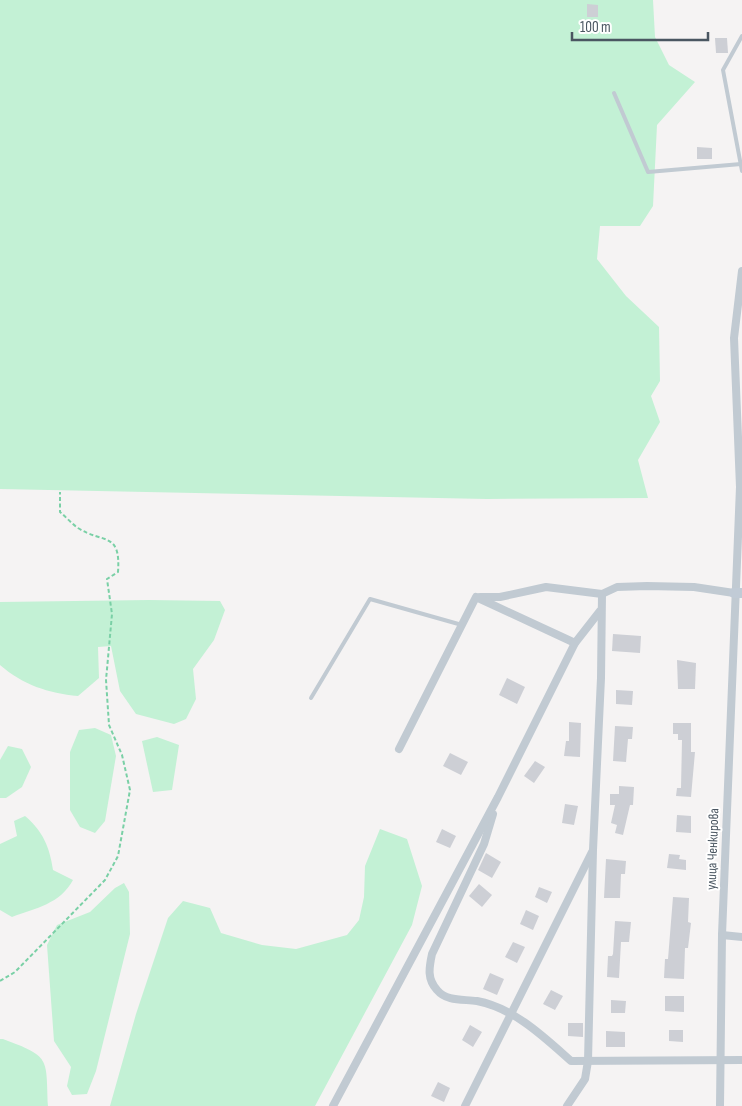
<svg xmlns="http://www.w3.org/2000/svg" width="742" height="1106" font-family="'Sofia Sans Condensed',sans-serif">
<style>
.green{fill:#c3f1d5}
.building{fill:#cdcfd5}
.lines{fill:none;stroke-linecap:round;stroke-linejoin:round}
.path{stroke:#7ad0a6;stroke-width:2;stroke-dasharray:4 2.5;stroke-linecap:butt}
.lane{stroke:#c1cad2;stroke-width:4}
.street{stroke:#c1cad2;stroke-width:8}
.secondary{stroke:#c1cbd6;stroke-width:10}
.labels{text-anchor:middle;stroke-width:4;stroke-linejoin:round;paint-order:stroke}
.street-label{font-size:14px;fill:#4a5661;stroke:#fff}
</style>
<rect width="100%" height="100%" fill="#f5f3f3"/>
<!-- green -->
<g class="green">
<path d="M0,0H653L655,37L669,65L695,82L657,125L653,206L640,226H600L597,259L626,296L659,327L660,381L651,396L660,422L638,460L648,498L487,499L0,489Z"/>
<path d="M149,600L220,601L225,610L214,640L193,669L196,699L186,719L174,724L136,714L120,691L111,646L98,647L99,678L78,696C48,693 23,685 0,665V602Z"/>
<path d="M95,728L111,735L116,756L105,821L95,833L80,827L70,810V752L79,730Z"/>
<path d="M157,737L179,745L172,790L153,792L142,741Z"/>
<path d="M8,746L22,749L31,767L22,787L6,798H0V760Z"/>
<path d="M25,816C43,831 50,848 53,870L73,880C60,904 36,908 12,917L0,910V844L17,836L14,821Z"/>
<path d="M380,829L407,839L422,886L412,925L315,1106H110L136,1014L168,918L183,901L210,908L221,933L262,945L296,949L347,935L359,920L364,897L365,866Z"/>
<path d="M124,883L129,892L130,934L96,1071L87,1094L72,1095L67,1086L71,1067L54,1041L47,945L57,925L90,912L115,888Z"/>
<path d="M3,1039C51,1057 46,1057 48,1106H0V1039Z"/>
</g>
<!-- building -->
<g class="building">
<path d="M587,4L598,5V17H587Z"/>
<path d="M715,38H727L728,53H716Z"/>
<path d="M697,147L712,148V159H697Z"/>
<path d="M613,634L641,636L640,653L612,651Z"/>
<path d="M677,660L696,663L695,689H678Z"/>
<path d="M507,678L525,687L517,704L499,695Z"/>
<path d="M616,690L633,691L632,705L616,704Z"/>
<path d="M569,722L581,723L580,757L564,756L566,741H569Z"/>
<path d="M673,723H691V752H695L691,797L676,796L677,788H681L682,740H678V734H673Z"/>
<path d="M615,726L633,727L632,739H628L626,762L613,761Z"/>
<path d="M450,753L468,762L461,775L443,766Z"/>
<path d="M535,761L545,767L534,783L524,776Z"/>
<path d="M619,786L634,787L633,805H630L623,835L615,833L617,825L611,823L615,805H610V794H619Z"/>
<path d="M565,804L578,806L574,825L562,823Z"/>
<path d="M677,815L691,816V833L676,832Z"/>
<path d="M442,829L456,836L450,848L436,842Z"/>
<path d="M486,853L501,862L492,878L478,870Z"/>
<path d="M669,854L680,855L679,859L686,860V870L667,868Z"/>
<path d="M606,859L626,861L625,874H621L620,898H604Z"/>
<path d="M479,884L492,895L482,907L469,896Z"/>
<path d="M539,887L552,892L547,903L535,897Z"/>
<path d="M673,897L689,898L688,922L691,923L688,948H685L684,979L664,978L665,959H668Z"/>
<path d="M526,910L539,916L533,930L520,924Z"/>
<path d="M615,921L631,922L629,942H621L619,978L607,977L608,956H612L613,954Z"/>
<path d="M513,942L525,947L517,963L505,957Z"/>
<path d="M490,973L504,979L497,995L483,989Z"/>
<path d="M551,990L563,996L555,1010L543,1004Z"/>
<path d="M665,996H684V1012L665,1011Z"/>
<path d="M611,1000L626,1001L625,1013H611Z"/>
<path d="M568,1023H583V1037L568,1036Z"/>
<path d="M470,1025L482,1032L473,1047L462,1040Z"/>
<path d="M669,1030H683V1042L669,1041Z"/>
<path d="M606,1031L625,1032V1047H606Z"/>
<path d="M438,1082L450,1088L444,1102L431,1096Z"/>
</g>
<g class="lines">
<!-- path -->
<path class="path" d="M0,981L15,972L105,880L118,856L130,790L122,755L109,725L106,680L112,614L107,579L118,572C121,531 103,544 78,528C72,524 66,517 60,512V492"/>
<!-- lane -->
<g class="lane">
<path d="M742,36L723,70L742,171"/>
<path d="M614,93L648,172L741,164"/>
<path d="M311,698L370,599L462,625"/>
</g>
<!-- street -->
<g class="street">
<path d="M480,597H500L546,587L602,594L617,587L647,586L694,587L734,593"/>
<path d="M399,749L476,597L575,643"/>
<path d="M493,814L484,844L432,954C429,968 427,979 437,990C447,1002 463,999 477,1001C514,1008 544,1037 571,1061L742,1060"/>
<path d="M722,935L742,937"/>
<path d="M333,1106L498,797L575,643L600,611"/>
<path d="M465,1106L592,852"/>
<path d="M567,1106L585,1079L588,1061L593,850L601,678L602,594"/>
<path d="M720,1106L722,935L740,487L734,338L742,271"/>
</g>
<!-- secondary -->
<path class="secondary" d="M734,593H742"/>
</g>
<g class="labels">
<!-- street labels -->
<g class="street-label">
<text transform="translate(712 849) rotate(-88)" y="5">улица Ченкирова</text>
</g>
</g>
<!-- scale -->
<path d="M572 32v8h136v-8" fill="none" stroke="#4a5661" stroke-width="2.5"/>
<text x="580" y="32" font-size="15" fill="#4a5661" stroke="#ffffff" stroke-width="4" paint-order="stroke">100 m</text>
</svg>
